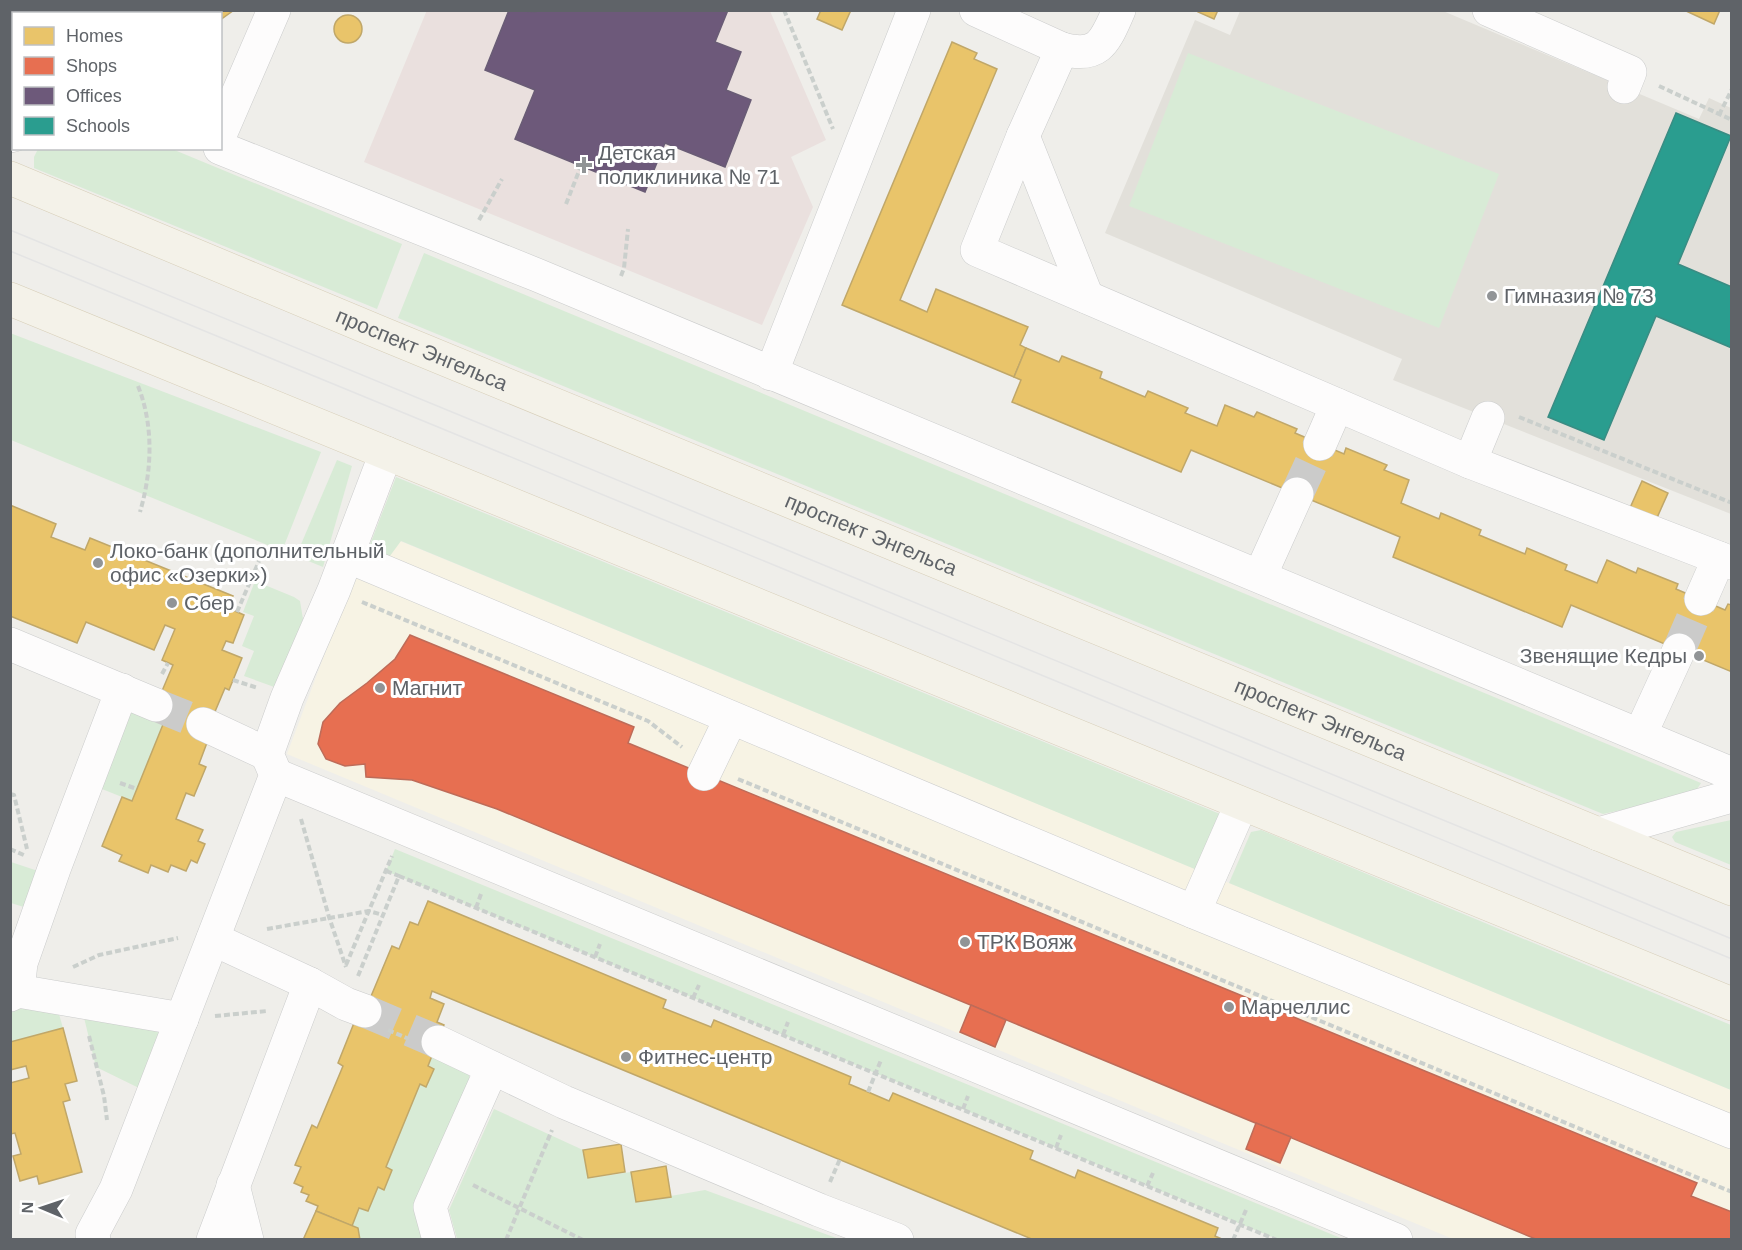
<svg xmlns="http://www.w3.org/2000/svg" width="1742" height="1250" font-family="Arial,sans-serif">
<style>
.commercial{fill:#f7f3e4}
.education{fill:#e2e0da}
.medical{fill:#eae0de}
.green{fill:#d8ebd6}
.homes{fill:#e9c46a;stroke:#c0a769;stroke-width:1.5}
.shops{fill:#e76f51;stroke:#be6b58;stroke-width:1.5}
.offices{fill:#6d597a;stroke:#695c75;stroke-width:1.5}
.schools{fill:#2a9d8f;stroke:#3a8c83;stroke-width:1.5}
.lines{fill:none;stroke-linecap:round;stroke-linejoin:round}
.minor-tunnel{stroke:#cbcbca;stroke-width:33;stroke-dasharray:33 16;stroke-linecap:butt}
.minor-casing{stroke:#cbcccc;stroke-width:34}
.major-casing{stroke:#d7ceb8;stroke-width:34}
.path{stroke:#cacfcc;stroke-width:4;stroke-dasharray:6 3;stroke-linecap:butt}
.minor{stroke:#fdfcfc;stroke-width:33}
.major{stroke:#f4f2e9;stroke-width:33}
.tram{stroke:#e4e4e4;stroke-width:1.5}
.poi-dot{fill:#919496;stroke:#fff;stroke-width:2}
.labels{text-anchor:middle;stroke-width:6;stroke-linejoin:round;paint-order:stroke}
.poi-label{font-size:21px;fill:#5f6368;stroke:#fff;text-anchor:start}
.street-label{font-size:21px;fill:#5f6368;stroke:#fff}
</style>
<rect width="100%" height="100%" fill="#efeeea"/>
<!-- commercial -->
<path class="commercial" d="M400,541L1731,1090V1239H1453L287,754L342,608L366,555Z"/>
<!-- education -->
<path class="education" d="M1240,11H1443L1699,119L1709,98L1731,108V514L1393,380L1402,359L1105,233L1195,20L1230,35Z"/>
<!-- medical -->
<path class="medical" d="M427,10L770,11L826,140L791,157L813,207L762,325L364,162Z"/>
<!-- green -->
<g class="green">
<path d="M1188,53L1499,174L1439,328L1129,206Z"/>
<path d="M38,149H172L402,244L377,309L34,168V157Z"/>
<path d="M424,253L1701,783L1694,794L1603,814L398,318Z"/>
<path d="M10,333L321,452L282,551L11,440Z"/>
<path d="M337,460L352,466L323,567L296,556Z"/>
<path d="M396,477L1220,814L1202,872L401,541L384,564L366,555Z"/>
<path d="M255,581L294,597L300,601L303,619L277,688L244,676L254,651L242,646L254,616L243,612Z"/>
<path d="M118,702L164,722L132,801L87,783Z"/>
<path d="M1731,820V865L1675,842L1672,837L1676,832Z"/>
<path d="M1261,830L1731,1025V1090L1229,883L1251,832Z"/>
<path d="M395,849L1343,1239H1277L386,871Z"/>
<path d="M11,862L38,871L27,908L11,903Z"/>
<path d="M54,997L63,1028L11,1042V1008Z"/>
<path d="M80,1001L167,1017L141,1089L96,1067Z"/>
<path d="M434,1049L469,1070V1088L427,1239H360L358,1229L352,1226L359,1208L368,1211L378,1187L384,1189L392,1170L386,1167L420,1084L427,1086L433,1069L428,1066Z"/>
<path d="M494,1109L583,1150L588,1178L631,1172L636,1202L705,1190L839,1239H457L449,1210Z"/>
</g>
<!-- homes -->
<g class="homes">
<path d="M136,10H234L220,20V14H141Z"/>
<path d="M821,10H851L842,30L817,19Z"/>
<path d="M1199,10H1218L1214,19L1198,12Z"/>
<path d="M1684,10H1720L1714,24Z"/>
<circle cx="348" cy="29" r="14"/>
<path d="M952,42L977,53L974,59L997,69L900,300L927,312L936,289L1028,327L1020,345L1026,348L1014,377L842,305Z"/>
<path d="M1026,348L1059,362L1062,356L1102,372L1100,378L1145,397L1148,391L1188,408L1185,413L1217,426L1225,405L1254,417L1257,412L1297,429L1295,433L1344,454L1346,448L1387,465L1384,470L1409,480L1401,503L1439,519L1441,513L1481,530L1479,535L1525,554L1527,548L1567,565L1565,570L1597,583L1607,560L1636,573L1638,568L1678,584L1676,589L1725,610L1728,604L1732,605V672L1571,605L1562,627L1393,557L1400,537L1191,450L1181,472L1012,402L1021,380L1014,377Z"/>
<path d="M1642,481L1668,493L1656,520L1630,508Z"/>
<path d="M10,505L56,524L51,537L85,550L90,538L233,596L228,608L244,615L233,643L226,641L222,650L242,658L229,690L225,688L214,714L208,740L199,764L206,767L194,796L186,793L176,819L203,830L198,841L205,844L197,863L191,860L186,871L171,865L168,872L151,865L148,873L119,861L122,855L102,846L122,797L132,801L164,722L151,717L173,665L162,660L175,629L165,625L154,650L86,622L77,643L10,616Z"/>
<path d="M428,901L666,1000L663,1008L711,1027L714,1020L851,1077L849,1084L868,1092L889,1101L893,1093L1033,1151L1030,1159L1075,1178L1078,1170L1218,1228L1215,1236L1224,1240H1034L432,991L430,998L444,1004L437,1022L444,1025L428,1066L434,1069L426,1087L420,1084L386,1167L392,1170L384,1190L378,1187L368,1211L359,1208L352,1226L316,1211L318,1206L306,1201L309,1195L301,1192L303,1187L294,1183L301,1167L295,1165L312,1125L317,1128L343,1066L338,1063L354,1023L359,1025L392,946L399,949L410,922L418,925Z"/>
<path d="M63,1028L77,1081L65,1084L70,1100L63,1102L82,1172L39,1184L37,1176L20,1181L13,1156L21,1154L15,1133L10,1134V1083L29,1078L26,1066L10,1070V1042Z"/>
<path d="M621,1144L625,1172L588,1178L583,1150Z"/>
<path d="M666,1166L671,1197L636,1202L631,1172Z"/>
<path d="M316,1211L358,1228L360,1240H303Z"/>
</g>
<!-- shops -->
<g class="shops">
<path d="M410,635L634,727L628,743L1697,1183L1691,1196L1732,1212V1240H1538L497,809L412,780L366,777L365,764L345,766L326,759L318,744L323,722L340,703L367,683L395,659Z"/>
<path d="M971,1005L1006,1020L995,1047L960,1032Z"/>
<path d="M1256,1123L1291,1137L1280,1163L1246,1149Z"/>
</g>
<!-- offices -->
<path class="offices" d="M509,10L536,12L537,10H728L715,42L741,52L726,90L751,100L725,167L665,143L645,192L515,139L535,90L485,70Z"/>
<!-- schools -->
<path class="schools" d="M1676,113L1731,136L1678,264L1732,287V348L1656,316L1604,440L1548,417Z"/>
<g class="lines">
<!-- minor-tunnel -->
<g class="minor-tunnel">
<path d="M1297,494L1320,444"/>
<path d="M1679,650L1701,599"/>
<path d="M156,705L203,724"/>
<path d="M365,1011L438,1042"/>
</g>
<defs>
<g id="minor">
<path d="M976,10L1062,49L1023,136L977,250L1470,462L1732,563"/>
<path d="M1489,10L1630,72L1624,87"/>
<path d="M10,23L14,24"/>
<path d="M1062,49C1100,59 1105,41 1119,10"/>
<path d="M220,135L274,10"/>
<path d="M10,136L14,135"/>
<path d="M1023,136L1087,297"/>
<path d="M220,148L537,275L1732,774"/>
<path d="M771,374L914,10"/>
<path d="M1320,444L1337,405"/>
<path d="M1470,462L1488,418"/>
<path d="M347,556L1194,912L1732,1132"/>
<path d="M1260,576L1297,494"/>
<path d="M1701,599L1719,558"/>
<path d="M10,644L156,705"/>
<path d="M203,724L267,754"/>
<path d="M1640,735L1679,650"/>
<path d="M704,774L731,718"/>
<path d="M276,775L1396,1240"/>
<path d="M1598,834L1732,796"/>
<path d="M1194,912L1241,805"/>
<path d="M213,939L310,984L346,1004L365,1011"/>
<path d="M18,991L21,963L54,869L122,690"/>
<path d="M10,995L18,991L182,1019"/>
<path d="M438,1042L564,1102L819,1210L897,1240"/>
<path d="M233,1185L247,1240"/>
<path d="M94,1240L92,1234L116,1189L276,775L267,754L287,698L334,590L386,453"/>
<path d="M213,1240L310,984"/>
<path d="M439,1240L430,1207L492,1068"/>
</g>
<g id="major">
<path id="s1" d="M10,178L381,333L1732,889"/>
<path d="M10,299L1732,1004"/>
</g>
</defs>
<!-- minor casing -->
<use href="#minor" class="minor-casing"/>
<!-- major casing -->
<use href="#major" class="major-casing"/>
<!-- path -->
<g class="path">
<path d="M784,10L833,129"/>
<path d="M1659,86L1732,120"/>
<path d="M1719,115L1732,89"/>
<path d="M566,204L581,166"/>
<path d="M479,220L502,179"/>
<path d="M621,276L624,268L628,229"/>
<path d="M138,386C154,426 152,471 140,512"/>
<path d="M1519,417L1732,503"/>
<path d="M362,602L648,721L682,747"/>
<path d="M237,612L259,561"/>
<path d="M162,674L168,663"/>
<path d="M233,680L258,688"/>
<path d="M738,779L1732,1192"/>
<path d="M120,783L137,789"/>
<path d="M10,794L14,795L27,849"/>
<path d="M301,819L329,917L346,967"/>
<path d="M10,849L26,856"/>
<path d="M386,871L399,876"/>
<path d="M476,908L481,894"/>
<path d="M267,929L369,911L383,915"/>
<path d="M595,957L600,944"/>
<path d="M346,965L392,856"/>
<path d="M73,967L99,955L178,938"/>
<path d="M358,976L399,876L1277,1240"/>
<path d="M693,998L699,985"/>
<path d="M215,1016L267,1011"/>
<path d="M388,1030L409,1039"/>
<path d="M783,1035L788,1022"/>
<path d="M89,1036L104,1096L107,1120"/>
<path d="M868,1092L881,1060"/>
<path d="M963,1109L968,1096"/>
<path d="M1056,1148L1061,1135"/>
<path d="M830,1182L840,1159"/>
<path d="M473,1185L583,1240"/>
<path d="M1147,1186L1153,1173"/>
<path d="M506,1240L552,1130"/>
<path d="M1233,1240L1246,1210"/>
</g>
<!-- minor -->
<use href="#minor" class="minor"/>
<!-- major -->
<use href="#major" class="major"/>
<!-- tram -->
<g class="tram">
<path d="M10,230L1732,939"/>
<path d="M10,251L1732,959"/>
</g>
</g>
<!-- markers -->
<g class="poi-dot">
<path d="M581 156h6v6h6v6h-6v6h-6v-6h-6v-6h6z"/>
<circle cx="1492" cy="296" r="6"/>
<circle cx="98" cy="563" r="6"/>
<circle cx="172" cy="603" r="6"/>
<circle cx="1699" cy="656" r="6"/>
<circle cx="380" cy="688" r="6"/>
<circle cx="965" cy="942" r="6"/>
<circle cx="1229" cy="1007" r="6"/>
<circle cx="626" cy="1057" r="6"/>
</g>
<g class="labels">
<!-- poi labels -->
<g class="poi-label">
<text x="598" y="160">Детская<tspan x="598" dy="24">поликлиника № 71</tspan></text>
<text x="1504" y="303">Гимназия № 73</text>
<text x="110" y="558">Локо-банк (дополнительный<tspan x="110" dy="24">офис «Озерки»)</tspan></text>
<text x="184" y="610">Сбер</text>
<text x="1687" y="663" text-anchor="end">Звенящие Кедры</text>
<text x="392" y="695">Магнит</text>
<text x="977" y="949">ТРК Вояж</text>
<text x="1241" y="1014">Марчеллис</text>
<text x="638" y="1064">Фитнес-центр</text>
</g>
<!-- street labels -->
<g class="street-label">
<text dy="7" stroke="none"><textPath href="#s1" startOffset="446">проспект Энгельса</textPath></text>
<text dy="7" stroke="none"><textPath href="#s1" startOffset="932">проспект Энгельса</textPath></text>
<text dy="7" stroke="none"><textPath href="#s1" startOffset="1418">проспект Энгельса</textPath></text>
</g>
</g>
<!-- border -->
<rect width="1742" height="1250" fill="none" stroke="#5f6368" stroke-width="24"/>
<!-- legend -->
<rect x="12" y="12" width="210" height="138" fill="#ffffff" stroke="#bfc1c3" stroke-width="1.5"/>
<rect x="24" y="27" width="30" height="18" fill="#e9c46a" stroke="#bfc1c3" stroke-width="1.5"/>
<text x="66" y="42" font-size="18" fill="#5f6368">Homes</text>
<rect x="24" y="57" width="30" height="18" fill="#e76f51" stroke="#bfc1c3" stroke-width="1.5"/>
<text x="66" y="72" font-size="18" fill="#5f6368">Shops</text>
<rect x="24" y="87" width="30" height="18" fill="#6d597a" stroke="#bfc1c3" stroke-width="1.5"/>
<text x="66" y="102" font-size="18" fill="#5f6368">Offices</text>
<rect x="24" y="117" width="30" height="18" fill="#2a9d8f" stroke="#bfc1c3" stroke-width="1.5"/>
<text x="66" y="132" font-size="18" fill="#5f6368">Schools</text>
<!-- north arrow -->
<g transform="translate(42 1208) rotate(272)" stroke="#ffffff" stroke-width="4.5" paint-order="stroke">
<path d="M0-4.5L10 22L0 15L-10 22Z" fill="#5f6368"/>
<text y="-9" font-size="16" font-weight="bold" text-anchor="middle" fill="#5f6368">N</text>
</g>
</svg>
